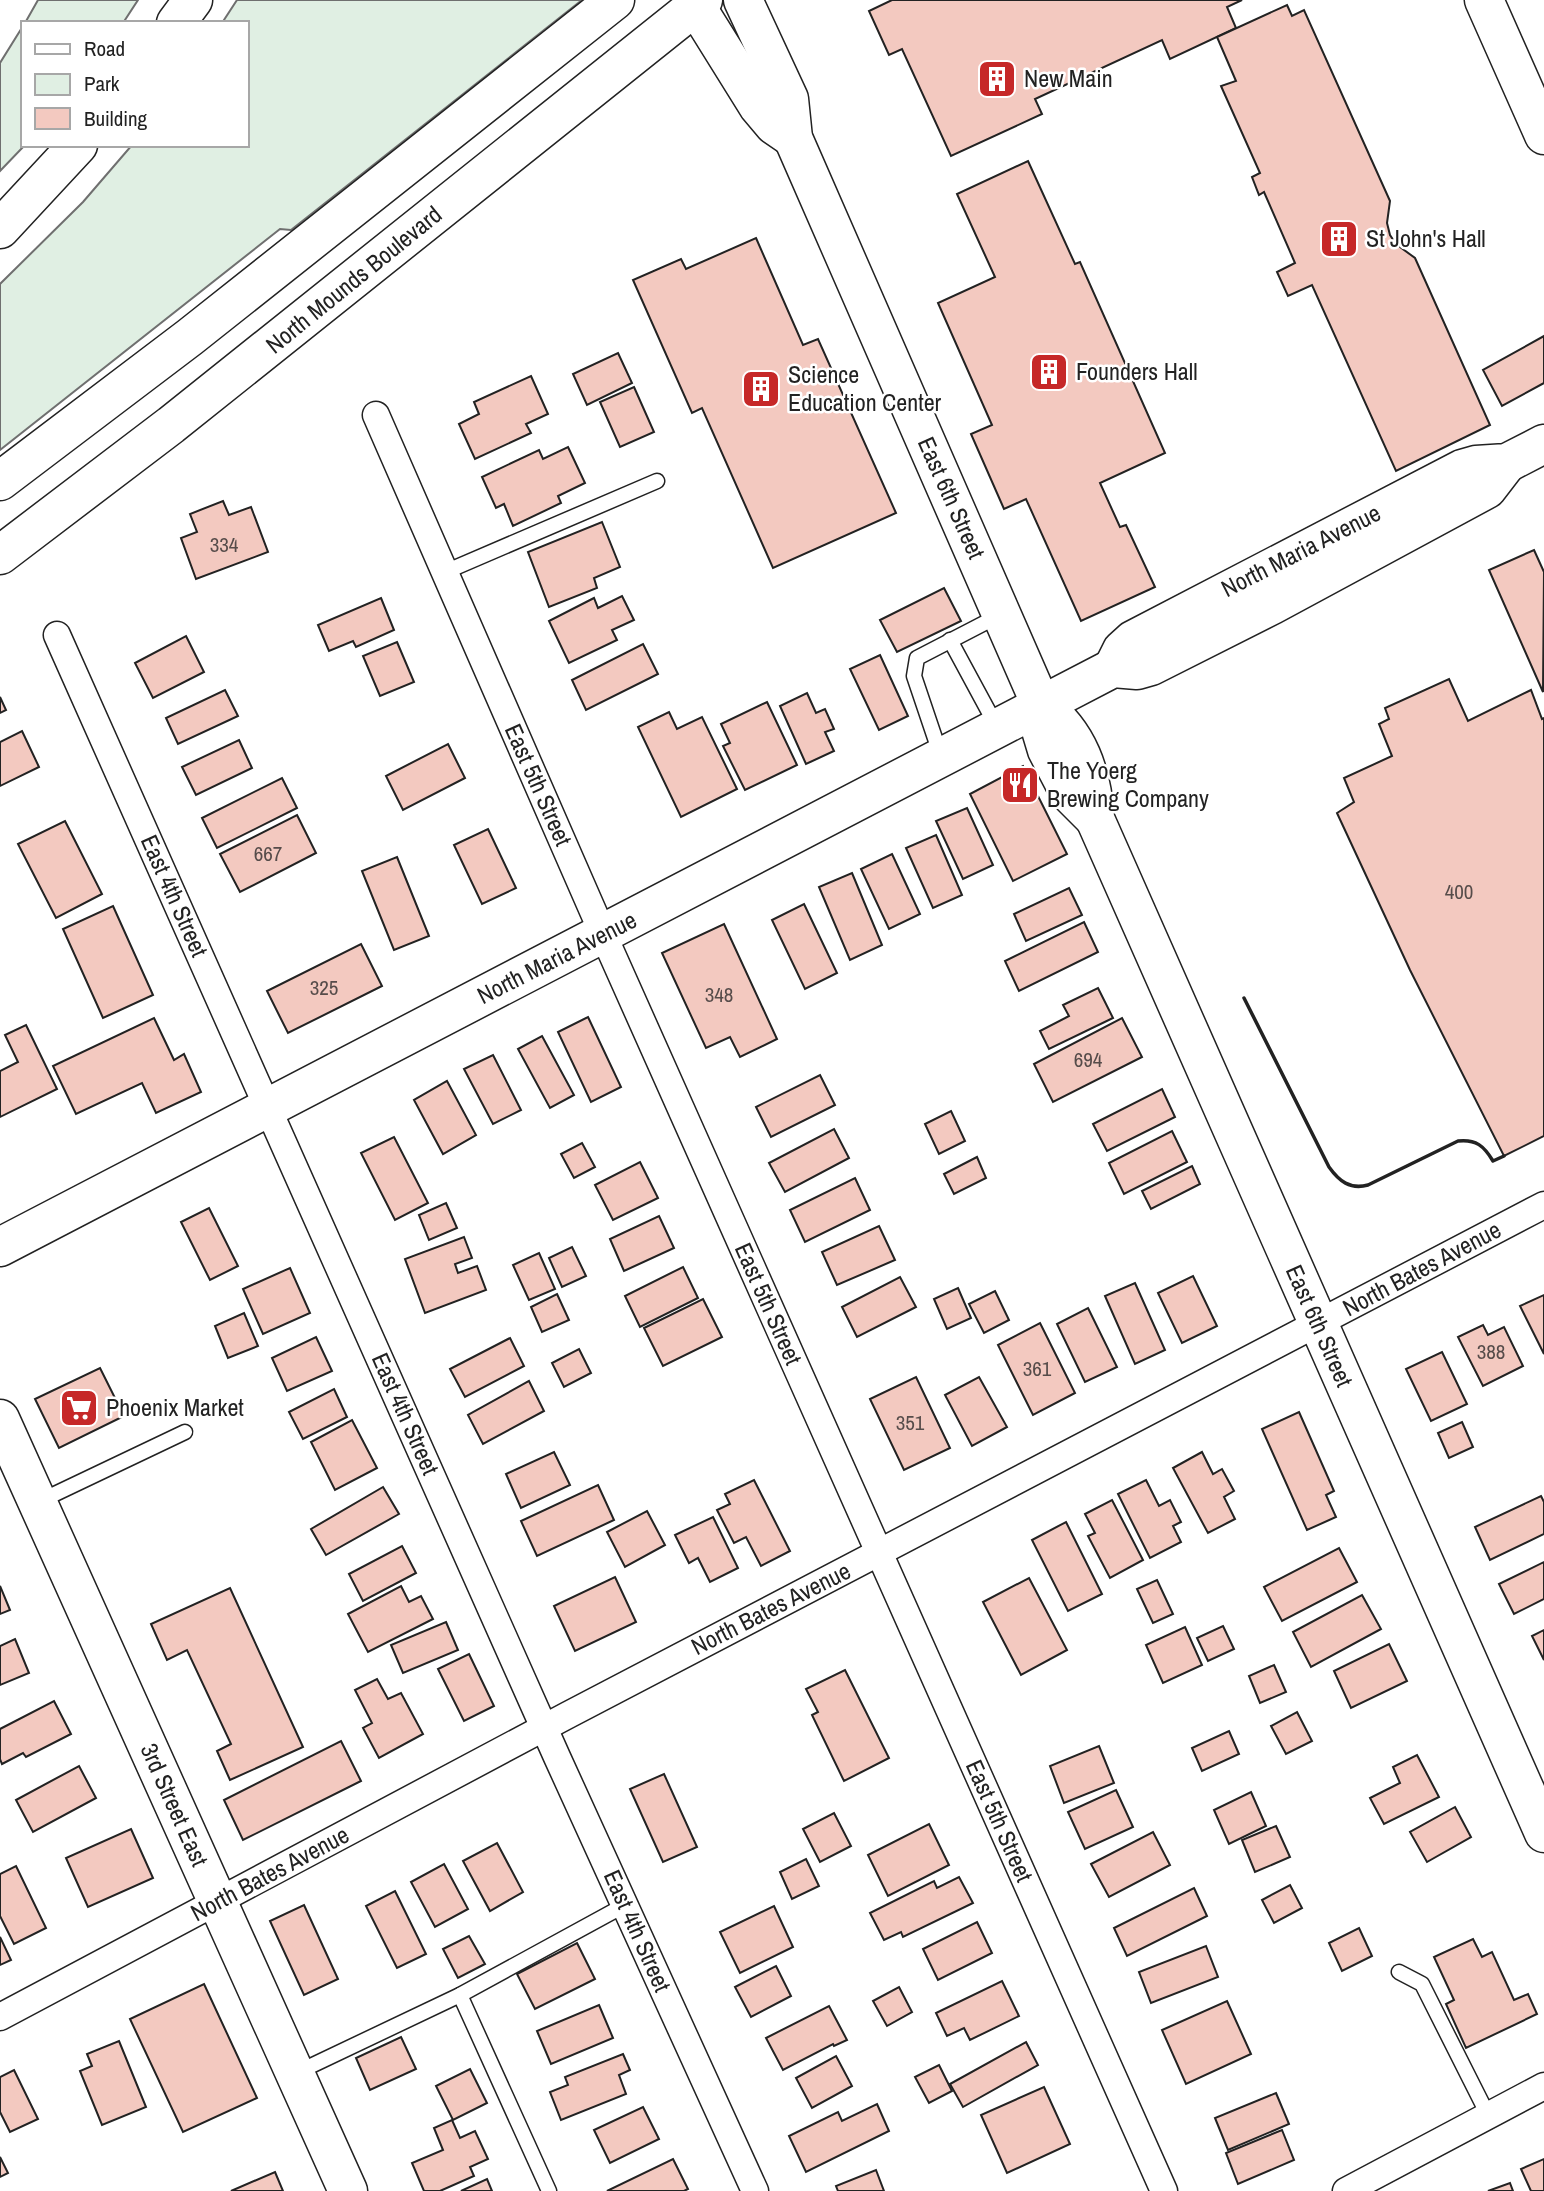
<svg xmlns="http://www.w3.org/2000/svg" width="1544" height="2191" font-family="'Archivo Narrow',sans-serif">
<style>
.green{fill:#e0efe3;stroke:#6f6f6f;stroke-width:2}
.building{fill:#f3c9c0;stroke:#222;stroke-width:2}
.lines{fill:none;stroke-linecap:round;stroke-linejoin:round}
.lane-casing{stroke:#222;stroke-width:17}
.street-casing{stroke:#222;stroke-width:29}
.secondary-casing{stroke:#222;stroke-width:41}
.primary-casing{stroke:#222;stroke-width:41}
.highway-casing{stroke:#222;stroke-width:41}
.lane{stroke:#fff;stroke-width:14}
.street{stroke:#fff;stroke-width:26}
.secondary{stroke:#fff;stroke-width:38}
.primary{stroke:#fff;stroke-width:38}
.highway{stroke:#fff;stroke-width:38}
.wall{stroke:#222;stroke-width:3.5}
.labels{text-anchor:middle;stroke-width:5;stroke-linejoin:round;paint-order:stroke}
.number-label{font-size:21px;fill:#564c4a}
.poi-label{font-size:24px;fill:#222;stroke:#fff;text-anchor:start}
.street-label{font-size:24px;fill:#222;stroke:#fff}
</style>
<rect width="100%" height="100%" fill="#fff"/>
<!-- green -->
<g class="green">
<path d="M38,0H138L123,23H25Z"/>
<path d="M237,0H582L291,230L280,229L0,450V284L83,202L132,145H247V23H222Z"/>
<path d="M23,26V145H25L0,171V63Z"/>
</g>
<!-- building -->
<g class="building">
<path d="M892,0H1242L1227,7L1236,28L1170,59L1162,40L1035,99L1042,114L951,156L902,49L889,55L869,11Z"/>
<path d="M1287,5L1292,16L1304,10L1390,201L1387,223L1390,235L1396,244L1415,258L1490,425L1396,471L1312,285L1288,296L1277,272L1295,263L1264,192L1259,195L1252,177L1260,173L1221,86L1236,81L1217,37Z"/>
<path d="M1028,161L1075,264L1080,262L1165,453L1100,483L1120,527L1126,525L1155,587L1081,621L1026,499L1004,509L971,434L992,425L938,303L995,277L957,194Z"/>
<path d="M756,238L803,345L818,339L896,513L773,568L702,408L692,413L633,280L681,259L686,269Z"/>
<path d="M1544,336V383L1502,406L1483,370Z"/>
<path d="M618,353L632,383L587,405L573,374Z"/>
<path d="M531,376L548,414L526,424L531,433L475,459L459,424L479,414L474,402Z"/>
<path d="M634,387L654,432L620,447L600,402Z"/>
<path d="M568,447L585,483L558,496L561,503L513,526L504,504L496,508L482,477L539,450L543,459Z"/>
<path d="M223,501L229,515L251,507L268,552L196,579L181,538L197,532L190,514Z"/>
<path d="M602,522L620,567L594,578L597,588L549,607L528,552Z"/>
<path d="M1534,550L1544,572L1543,692L1489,570Z"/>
<path d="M944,588L961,621L897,652L880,620Z"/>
<path d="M622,596L634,620L612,630L617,640L569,663L549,621L594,598L598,608Z"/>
<path d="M381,598L394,630L356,647L353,641L329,651L318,625Z"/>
<path d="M186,636L204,672L153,698L135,663Z"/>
<path d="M397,642L414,682L380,696L363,656Z"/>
<path d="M643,644L658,674L586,710L572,680Z"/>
<path d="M880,655L908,716L879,730L850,669Z"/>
<path d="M1449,679L1468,721L1531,690L1542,719L1544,718V1136L1504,1156L1410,970L1337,813L1354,802L1344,778L1392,756L1379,724L1389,719L1385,708Z"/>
<path d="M225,690L238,716L178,744L166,718Z"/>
<path d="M807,693L816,713L825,709L834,729L825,732L834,751L806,764L780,706Z"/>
<path d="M0,697L6,710L0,713Z"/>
<path d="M767,702L797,765L745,790L723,746L730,743L721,724Z"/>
<path d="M669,712L677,729L702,717L737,789L681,817L638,727Z"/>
<path d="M22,731L39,767L0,786V742Z"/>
<path d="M239,740L252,768L196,795L182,767Z"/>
<path d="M448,744L465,778L403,810L386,776Z"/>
<path d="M1023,766L1067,854L1013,881L970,794Z"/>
<path d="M282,778L297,808L217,848L202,818Z"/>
<path d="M967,808L993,865L963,879L936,821Z"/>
<path d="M297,815L316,853L240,892L220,854Z"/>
<path d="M65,821L102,894L56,918L18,844Z"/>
<path d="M488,829L516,888L482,904L454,845Z"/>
<path d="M936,835L962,895L933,908L906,848Z"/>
<path d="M892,854L920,914L889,929L861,869Z"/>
<path d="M397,857L429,936L394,950L362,871Z"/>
<path d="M852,873L882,945L850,960L819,887Z"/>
<path d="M1069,888L1082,915L1026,941L1014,914Z"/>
<path d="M804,904L837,973L805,989L772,920Z"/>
<path d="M113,906L153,995L103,1018L63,929Z"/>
<path d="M1084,922L1098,952L1019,991L1005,961Z"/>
<path d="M724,924L777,1039L740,1057L730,1037L706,1048L662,953Z"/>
<path d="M361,944L382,986L288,1033L267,991Z"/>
<path d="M1098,988L1113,1018L1049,1049L1040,1031L1069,1016L1063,1005Z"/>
<path d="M588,1017L621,1087L591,1102L558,1032Z"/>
<path d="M154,1018L174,1060L184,1054L201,1092L156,1113L142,1083L76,1114L53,1066Z"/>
<path d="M1122,1018L1142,1057L1053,1102L1034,1064Z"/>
<path d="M26,1025L57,1089L0,1117V1071L18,1062L5,1035Z"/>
<path d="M542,1036L574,1095L550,1108L518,1049Z"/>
<path d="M493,1055L521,1110L493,1124L464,1069Z"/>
<path d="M820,1075L835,1105L771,1137L756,1107Z"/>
<path d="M447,1081L476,1135L443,1154L414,1100Z"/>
<path d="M1162,1089L1175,1117L1107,1151L1093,1124Z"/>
<path d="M951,1111L965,1141L939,1154L925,1124Z"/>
<path d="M834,1129L849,1158L785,1192L769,1163Z"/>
<path d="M1172,1131L1187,1162L1124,1194L1109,1163Z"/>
<path d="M394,1137L428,1203L395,1220L361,1153Z"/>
<path d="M582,1143L595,1167L574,1178L561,1154Z"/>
<path d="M977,1157L986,1178L954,1194L944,1174Z"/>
<path d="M640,1162L658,1198L613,1220L595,1185Z"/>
<path d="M1192,1166L1200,1184L1151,1209L1142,1191Z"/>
<path d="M855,1178L870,1210L805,1242L790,1210Z"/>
<path d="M446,1203L457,1228L429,1240L419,1215Z"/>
<path d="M209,1208L238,1266L210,1280L181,1222Z"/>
<path d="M659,1216L674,1248L624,1271L610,1239Z"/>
<path d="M879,1226L895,1260L837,1285L822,1252Z"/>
<path d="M464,1237L472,1258L455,1264L458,1273L477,1266L486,1290L425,1313L405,1259Z"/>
<path d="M572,1247L586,1276L562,1287L549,1258Z"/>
<path d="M539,1253L555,1289L529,1300L513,1265Z"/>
<path d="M683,1267L698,1298L640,1327L625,1296Z"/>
<path d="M290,1268L310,1313L263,1334L243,1289Z"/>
<path d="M1193,1276L1217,1326L1182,1343L1158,1293Z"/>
<path d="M900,1277L916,1307L857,1337L842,1307Z"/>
<path d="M1135,1283L1165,1350L1135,1364L1105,1296Z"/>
<path d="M958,1288L971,1318L947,1329L934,1299Z"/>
<path d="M995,1291L1009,1320L984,1333L969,1304Z"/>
<path d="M557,1294L569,1320L542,1332L531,1307Z"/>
<path d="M1544,1295V1354L1520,1306Z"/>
<path d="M703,1299L722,1337L663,1366L644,1328Z"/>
<path d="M1088,1308L1117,1367L1085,1382L1057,1324Z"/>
<path d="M244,1313L258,1346L228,1358L215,1326Z"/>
<path d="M1040,1323L1075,1393L1033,1415L998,1345Z"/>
<path d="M1483,1325L1488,1335L1504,1327L1523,1366L1483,1386L1458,1337Z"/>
<path d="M316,1337L332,1371L287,1391L272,1358Z"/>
<path d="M510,1338L524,1366L465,1397L450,1369Z"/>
<path d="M579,1349L591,1373L564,1387L552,1363Z"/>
<path d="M1442,1352L1467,1404L1431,1421L1406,1369Z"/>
<path d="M100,1368L124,1416L59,1448L35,1399Z"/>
<path d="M916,1377L950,1448L904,1470L870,1399Z"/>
<path d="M979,1377L1007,1427L972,1446L945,1395Z"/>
<path d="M529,1381L544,1411L483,1444L468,1415Z"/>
<path d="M334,1389L347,1417L303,1439L289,1412Z"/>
<path d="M1299,1412L1334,1491L1326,1495L1336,1517L1307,1530L1262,1429Z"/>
<path d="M352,1420L377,1468L335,1490L311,1442Z"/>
<path d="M1462,1422L1473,1447L1449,1458L1438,1433Z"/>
<path d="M554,1452L570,1485L521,1508L506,1474Z"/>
<path d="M1202,1452L1213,1474L1222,1469L1234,1491L1224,1497L1235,1519L1208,1533L1173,1468Z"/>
<path d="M754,1480L790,1551L761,1566L746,1537L734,1543L717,1510L730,1504L725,1494Z"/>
<path d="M1146,1480L1159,1506L1170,1500L1181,1522L1173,1526L1181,1542L1150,1558L1118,1494Z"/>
<path d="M598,1485L614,1520L537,1556L521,1521Z"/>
<path d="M383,1487L399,1514L326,1555L311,1529Z"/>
<path d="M1541,1496L1544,1502V1534L1490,1560L1475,1527Z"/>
<path d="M1112,1500L1143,1560L1110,1578L1088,1536L1095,1533L1085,1514Z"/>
<path d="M647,1511L665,1545L625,1567L607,1532Z"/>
<path d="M713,1517L738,1568L710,1582L698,1558L689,1563L675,1535Z"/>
<path d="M1066,1522L1102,1594L1068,1611L1032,1540Z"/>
<path d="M402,1546L416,1573L363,1601L349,1574Z"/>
<path d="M1339,1548L1357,1582L1282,1621L1264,1587Z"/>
<path d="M1544,1562V1599L1514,1614L1499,1584Z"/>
<path d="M615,1577L636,1622L575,1651L554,1606Z"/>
<path d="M1029,1578L1067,1650L1021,1675L983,1602Z"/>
<path d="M1157,1580L1173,1614L1153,1623L1137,1589Z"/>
<path d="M0,1586L10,1610L0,1614Z"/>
<path d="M401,1586L409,1602L421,1596L433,1619L368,1652L348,1614Z"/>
<path d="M230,1588L303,1747L230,1780L217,1751L231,1744L187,1650L167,1660L151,1624Z"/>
<path d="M1362,1595L1381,1629L1311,1667L1293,1632Z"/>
<path d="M446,1622L458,1650L403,1673L391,1645Z"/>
<path d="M1223,1626L1234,1649L1208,1661L1197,1638Z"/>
<path d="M1185,1627L1202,1665L1163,1683L1146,1645Z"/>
<path d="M1544,1630V1660L1532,1636Z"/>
<path d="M15,1639L29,1673L0,1685V1646Z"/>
<path d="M1389,1644L1407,1681L1351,1708L1334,1671Z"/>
<path d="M469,1654L494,1706L464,1721L438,1669Z"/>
<path d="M1274,1665L1286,1692L1260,1703L1249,1676Z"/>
<path d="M845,1670L889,1758L844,1781L812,1715L818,1712L806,1689Z"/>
<path d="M377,1679L388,1699L401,1693L423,1734L379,1758L363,1728L372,1723L355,1690Z"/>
<path d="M54,1701L71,1734L26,1757L23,1753L2,1764L0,1759V1729Z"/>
<path d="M1297,1712L1312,1741L1286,1754L1271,1726Z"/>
<path d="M1229,1731L1239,1754L1202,1771L1192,1748Z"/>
<path d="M341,1741L361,1781L243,1840L224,1800Z"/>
<path d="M1099,1746L1114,1783L1064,1803L1050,1766Z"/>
<path d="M1417,1755L1439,1797L1384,1824L1370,1798L1400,1783L1393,1767Z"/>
<path d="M79,1766L96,1798L33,1832L16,1800Z"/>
<path d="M664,1774L697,1847L663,1862L630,1789Z"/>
<path d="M1116,1790L1133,1827L1085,1849L1068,1812Z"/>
<path d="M1251,1792L1266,1826L1229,1844L1214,1810Z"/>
<path d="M1455,1807L1471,1837L1427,1862L1410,1832Z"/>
<path d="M834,1813L851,1846L820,1862L803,1829Z"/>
<path d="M929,1824L949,1865L888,1896L868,1855Z"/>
<path d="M1276,1826L1290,1857L1255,1872L1242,1840Z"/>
<path d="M131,1829L153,1878L88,1907L66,1858Z"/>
<path d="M1153,1832L1170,1865L1109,1897L1091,1864Z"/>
<path d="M497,1843L523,1892L490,1911L463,1861Z"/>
<path d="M806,1859L819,1886L792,1899L780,1872Z"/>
<path d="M444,1864L468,1909L435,1927L411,1882Z"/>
<path d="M16,1866L46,1928L14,1944L0,1916V1874Z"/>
<path d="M959,1877L973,1903L903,1937L901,1932L884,1940L870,1913L934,1881L937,1888Z"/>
<path d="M1290,1885L1302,1908L1274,1923L1262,1900Z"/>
<path d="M1194,1888L1207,1916L1127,1956L1114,1928Z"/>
<path d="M395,1891L426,1954L397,1968L366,1906Z"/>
<path d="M304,1905L338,1979L304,1995L270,1921Z"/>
<path d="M774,1906L793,1947L740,1973L720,1932Z"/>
<path d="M977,1922L992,1953L938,1980L923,1949Z"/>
<path d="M1359,1928L1372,1956L1342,1971L1329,1943Z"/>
<path d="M469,1936L485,1964L458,1978L443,1949Z"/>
<path d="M0,1937L11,1960L0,1965Z"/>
<path d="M1473,1939L1482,1957L1492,1952L1514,2000L1528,1994L1537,2014L1466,2048L1446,2004L1454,2000L1434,1957Z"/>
<path d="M577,1943L595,1979L535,2009L517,1974Z"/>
<path d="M1206,1946L1218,1977L1151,2003L1139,1972Z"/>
<path d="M776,1966L791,1996L751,2017L735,1987Z"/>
<path d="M1002,1981L1019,2016L970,2040L964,2028L947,2036L936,2013Z"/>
<path d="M204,1984L257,2098L183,2132L130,2019Z"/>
<path d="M899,1987L912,2012L887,2026L873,2001Z"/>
<path d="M1227,2001L1251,2054L1186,2084L1162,2030Z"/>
<path d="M599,2005L613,2038L551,2064L537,2031Z"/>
<path d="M829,2006L847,2040L834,2046L833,2044L783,2070L766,2038Z"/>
<path d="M401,2037L416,2069L370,2090L356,2058Z"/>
<path d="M119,2041L146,2107L102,2125L80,2071L92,2066L87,2054Z"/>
<path d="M1026,2042L1038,2065L963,2107L950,2084Z"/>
<path d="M623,2054L630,2070L619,2075L626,2094L561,2120L550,2092L568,2085L565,2077Z"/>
<path d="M836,2056L852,2086L812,2108L796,2078Z"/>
<path d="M939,2065L952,2091L929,2103L915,2077Z"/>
<path d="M470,2069L487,2103L453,2120L436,2086Z"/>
<path d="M14,2070L38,2119L10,2132L0,2112V2077Z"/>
<path d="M1044,2087L1070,2144L1007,2173L981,2115Z"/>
<path d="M1276,2093L1289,2124L1228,2150L1215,2118Z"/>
<path d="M877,2104L889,2131L806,2172L789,2136L838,2112L842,2121Z"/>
<path d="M643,2107L659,2139L610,2163L594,2130Z"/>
<path d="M452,2120L460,2138L475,2131L488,2159L470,2167L474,2176L440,2191H424L412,2163L443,2150L434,2128Z"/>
<path d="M1282,2130L1294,2160L1238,2184L1226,2153Z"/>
<path d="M0,2157L8,2173L0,2177Z"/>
<path d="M673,2159L688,2189L684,2191H607Z"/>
<path d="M1544,2159V2191H1531L1521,2169Z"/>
<path d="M876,2170L884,2191H838L836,2186Z"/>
<path d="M275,2172L283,2191H231Z"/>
<path d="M487,2179L492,2191H461Z"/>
<path d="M1510,2183L1513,2191H1488Z"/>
</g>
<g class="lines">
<defs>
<g id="lane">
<path d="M445,572L657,481"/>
<path d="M950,640L997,727"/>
<path d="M941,756L914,676L917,658L1000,615"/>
<path d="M38,1502L185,1432"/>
<path d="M1399,1972L1422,1984L1488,2115"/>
<path d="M460,1995L549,2191"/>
<path d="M296,2073L460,1995L625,1905"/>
</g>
<g id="street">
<path d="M376,415L603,934L1164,2191"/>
<path d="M57,635L557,1757L755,2191"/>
<path d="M0,2017L568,1715L1544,1205"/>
<path d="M1346,2191L1544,2086"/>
</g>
<g id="secondary">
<path d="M692,0L758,106L774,125L793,138"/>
<path d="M743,0L789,99L793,138L1041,705V730L1047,750L1070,794L1095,819"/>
<path d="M1113,668L1122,650L1133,640L1462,469L1476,465L1507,463L1544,444"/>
<path d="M1041,705C1079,733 1092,773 1095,819L1544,1833"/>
<path d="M0,1247L1113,668L1137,670L1151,666L1272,605L1487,489L1507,463"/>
<path d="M0,1419L348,2191"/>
</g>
<g id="primary">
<path d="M1484,0L1544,135"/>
<path d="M0,481L190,337L615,0"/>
<path d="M0,555L171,425L703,0"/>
</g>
<g id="highway">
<path d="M176,23L193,0"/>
<path d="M0,229L78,145"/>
</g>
</defs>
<!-- lane casing -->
<use href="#lane" class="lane-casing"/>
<!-- street casing -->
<use href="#street" class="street-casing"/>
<!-- secondary casing -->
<use href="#secondary" class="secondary-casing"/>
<!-- primary casing -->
<use href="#primary" class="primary-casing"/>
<!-- highway casing -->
<use href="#highway" class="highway-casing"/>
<!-- lane -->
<use href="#lane" class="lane"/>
<!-- street -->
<use href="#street" class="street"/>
<!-- secondary -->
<use href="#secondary" class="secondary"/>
<!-- primary -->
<use href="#primary" class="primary"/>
<!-- highway -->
<use href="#highway" class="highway"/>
<!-- wall -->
<path class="wall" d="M1244,998L1329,1167C1339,1181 1350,1190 1368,1185L1458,1141C1476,1139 1484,1146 1493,1161L1504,1156"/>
</g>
<!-- icons -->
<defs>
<symbol id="building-square" viewBox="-11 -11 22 22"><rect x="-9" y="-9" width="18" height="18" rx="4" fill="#c62828" stroke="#fff"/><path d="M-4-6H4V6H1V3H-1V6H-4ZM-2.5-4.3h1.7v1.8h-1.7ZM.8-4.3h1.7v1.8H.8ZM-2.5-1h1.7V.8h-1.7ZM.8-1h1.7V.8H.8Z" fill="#fff"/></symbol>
<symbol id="restaurant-square" viewBox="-11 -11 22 22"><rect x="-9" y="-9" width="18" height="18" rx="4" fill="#c62828" stroke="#fff"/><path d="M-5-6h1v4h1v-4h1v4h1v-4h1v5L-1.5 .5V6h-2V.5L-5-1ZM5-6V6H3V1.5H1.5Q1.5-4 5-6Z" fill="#fff"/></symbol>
<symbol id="supermarket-square" viewBox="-11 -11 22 22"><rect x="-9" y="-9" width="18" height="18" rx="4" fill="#c62828" stroke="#fff"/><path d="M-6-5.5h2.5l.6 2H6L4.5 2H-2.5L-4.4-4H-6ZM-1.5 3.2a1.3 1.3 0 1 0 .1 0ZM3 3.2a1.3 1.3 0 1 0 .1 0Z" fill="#fff"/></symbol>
</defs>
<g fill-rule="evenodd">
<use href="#building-square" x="975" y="57" width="44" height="44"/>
<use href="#building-square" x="1317" y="217" width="44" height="44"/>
<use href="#building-square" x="1027" y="350" width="44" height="44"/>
<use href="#building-square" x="739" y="367" width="44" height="44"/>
<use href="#restaurant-square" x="998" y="763" width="44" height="44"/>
<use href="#supermarket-square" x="57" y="1386" width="44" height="44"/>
</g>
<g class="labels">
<!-- number labels -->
<g class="number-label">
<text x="224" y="552">334</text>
<text x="268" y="861">667</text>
<text x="1459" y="899">400</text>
<text x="324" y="995">325</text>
<text x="719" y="1002">348</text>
<text x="1088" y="1067">694</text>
<text x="1491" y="1359">388</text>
<text x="1037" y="1376">361</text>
<text x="910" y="1430">351</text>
</g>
<!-- poi labels -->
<g class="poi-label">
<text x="1024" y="87">New Main</text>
<text x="1366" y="247">St John's Hall</text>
<text x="1076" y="380">Founders Hall</text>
<text x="788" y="383">Science<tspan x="788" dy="28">Education Center</tspan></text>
<text x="1047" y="779">The Yoerg<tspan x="1047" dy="28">Brewing Company</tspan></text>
<text x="106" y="1416">Phoenix Market</text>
</g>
<!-- street labels -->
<g class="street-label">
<text transform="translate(354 280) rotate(-39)" y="8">North Mounds Boulevard</text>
<text transform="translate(951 498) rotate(66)" y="8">East 6th Street</text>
<text transform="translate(1301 551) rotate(-27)" y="8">North Maria Avenue</text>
<text transform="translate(538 785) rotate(66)" y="8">East 5th Street</text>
<text transform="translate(174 896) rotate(66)" y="8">East 4th Street</text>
<text transform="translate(557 958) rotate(-27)" y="8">North Maria Avenue</text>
<text transform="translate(1422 1269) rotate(-28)" y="8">North Bates Avenue</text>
<text transform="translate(768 1304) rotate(66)" y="8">East 5th Street</text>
<text transform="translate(1319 1326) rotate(66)" y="8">East 6th Street</text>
<text transform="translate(405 1414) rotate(66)" y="8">East 4th Street</text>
<text transform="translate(771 1609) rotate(-27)" y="8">North Bates Avenue</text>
<text transform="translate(174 1805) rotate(66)" y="8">3rd Street East</text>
<text transform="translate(999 1821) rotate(66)" y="8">East 5th Street</text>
<text transform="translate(270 1874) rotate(-28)" y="8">North Bates Avenue</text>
<text transform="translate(637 1931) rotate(66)" y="8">East 4th Street</text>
</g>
</g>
<!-- legend -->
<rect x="21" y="21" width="228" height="126" fill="#ffffff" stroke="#a7a7a7" stroke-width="2"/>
<rect x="35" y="44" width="35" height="10" fill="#ffffff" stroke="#a7a7a7" stroke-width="2"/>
<text x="84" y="56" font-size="21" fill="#222222">Road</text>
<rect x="35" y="74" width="35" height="21" fill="#e0efe3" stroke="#a7a7a7" stroke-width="2"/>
<text x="84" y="91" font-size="21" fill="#222222">Park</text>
<rect x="35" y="108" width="35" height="21" fill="#f3c9c0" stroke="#a7a7a7" stroke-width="2"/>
<text x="84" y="126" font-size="21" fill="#222222">Building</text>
</svg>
